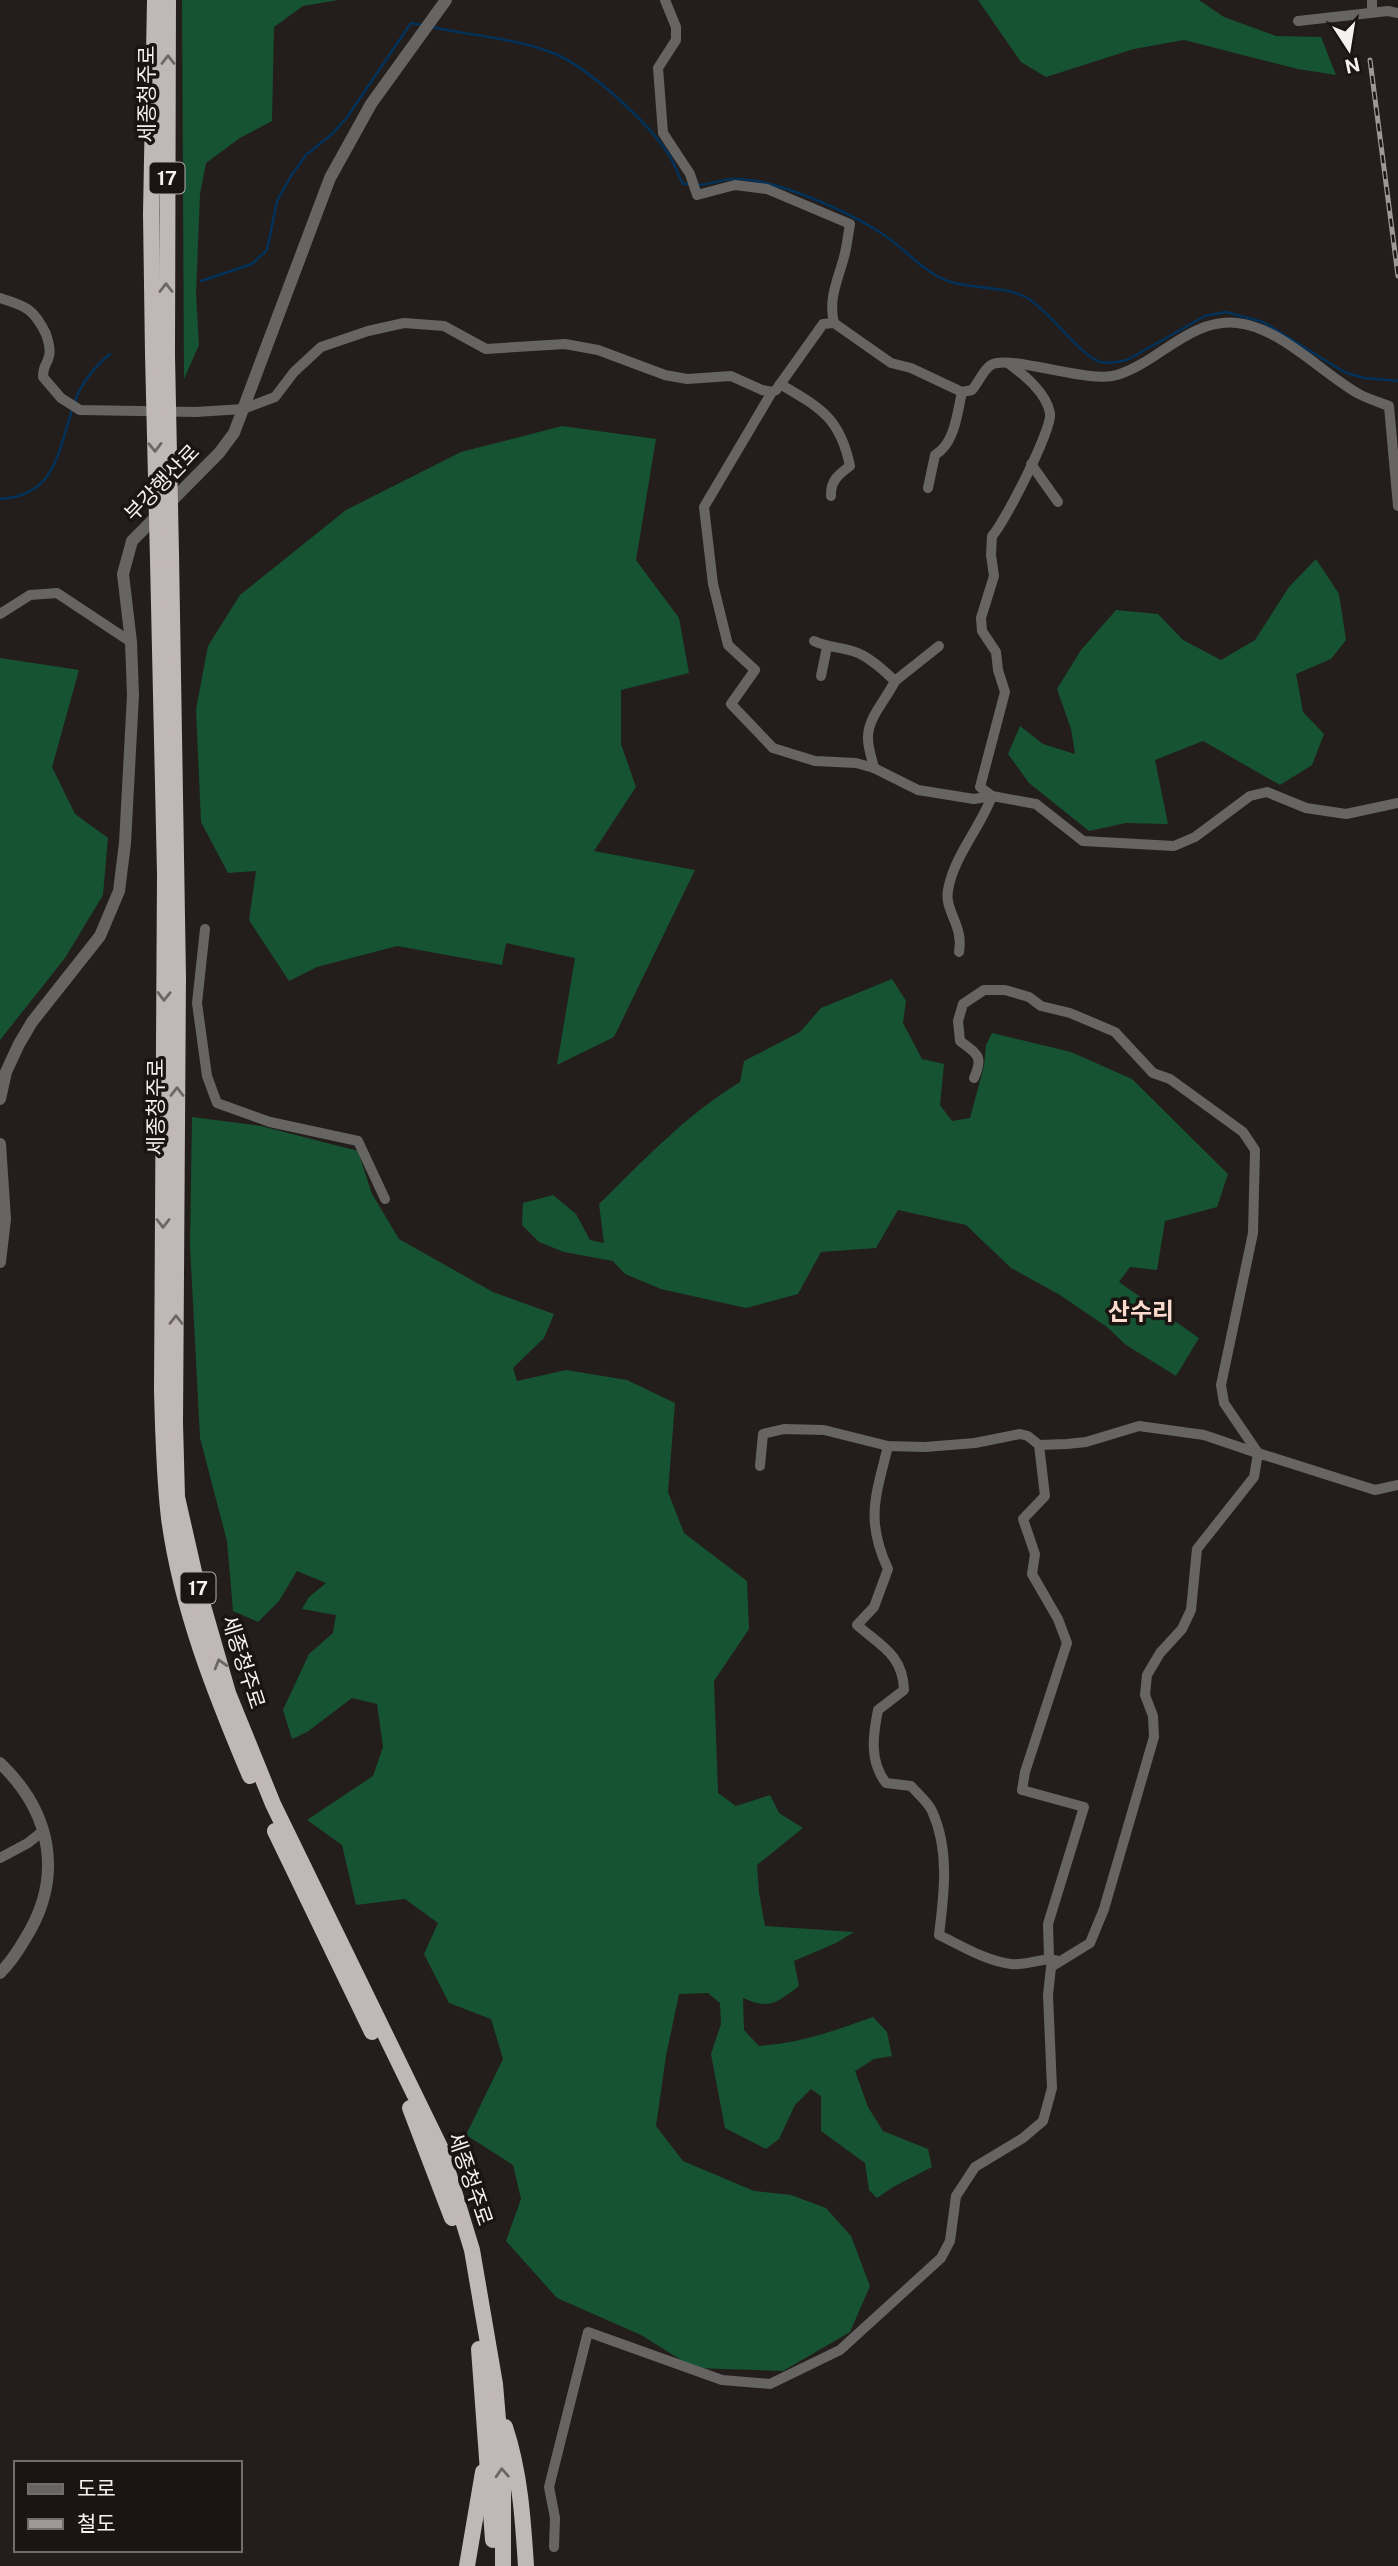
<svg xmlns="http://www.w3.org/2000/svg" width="1398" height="2566" font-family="'Public Sans','Noto Sans KR',sans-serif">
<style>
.forest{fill:#165332}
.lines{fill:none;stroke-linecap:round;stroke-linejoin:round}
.stream{stroke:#023259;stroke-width:2.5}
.minor{stroke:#676464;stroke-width:10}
.tertiary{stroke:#676464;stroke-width:12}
.trunk{stroke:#c0b7b8;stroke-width:16}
.rail-casing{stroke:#9d9896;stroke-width:5}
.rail{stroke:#1a1412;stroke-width:2.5;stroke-dasharray:8;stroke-linecap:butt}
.trunk-bridge{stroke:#c0b7b8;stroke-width:16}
.oneway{stroke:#6d6665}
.labels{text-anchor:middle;stroke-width:7;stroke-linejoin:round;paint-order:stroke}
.shield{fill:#1a1412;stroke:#b3afad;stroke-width:2}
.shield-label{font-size:19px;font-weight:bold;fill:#f5f1ef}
.street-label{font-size:21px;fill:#f5f1ef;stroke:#1a1412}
.quarter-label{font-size:24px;font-weight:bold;fill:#fbdbcd;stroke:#1a1412}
</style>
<rect width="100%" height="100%" fill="#231e1b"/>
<!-- forest -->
<g class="forest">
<path d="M182,0H338L303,6L274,27L272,121L240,138L206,163L200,194L196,294L199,345L184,379Z"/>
<path d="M978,0H1199L1224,17L1276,36L1321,37L1336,75L1298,69L1184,40L1134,49L1046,77L1021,62Z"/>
<path d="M562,426L656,439L636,560L679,618L689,673L621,690V744L636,787L594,851L695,870L614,1037L557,1065L575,958L506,943L502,965L397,946L317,967L289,981L249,920L256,871L228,873L201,822L196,709L208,646L240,595L346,510L461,452Z"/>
<path d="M1316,559L1339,594L1346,640L1331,659L1296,674L1303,712L1324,734L1312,765L1280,785L1203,741L1155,760L1168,824L1126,823L1089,831L1029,783L1008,754L1020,726L1043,744L1075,754L1071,729L1057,689L1081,650L1116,610L1158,614L1183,640L1221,660L1255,640L1289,587Z"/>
<path d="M0,658L79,670L52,767L75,814L108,838L103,895L65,958L0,1040Z"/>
<path d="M892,979L906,1001L903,1023L922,1059L944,1064L940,1105L952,1121L970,1118L984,1066L986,1045L992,1033L1071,1052L1132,1079L1228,1174L1217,1207L1165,1221L1157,1270L1130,1267L1119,1282L1199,1338L1176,1376L1126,1345L1107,1327L1060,1295L1011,1268L966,1225L898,1210L876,1248L821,1252L798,1294L746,1308L661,1289L625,1274L613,1261L564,1252L539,1242L522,1225L523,1203L553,1195L576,1214L590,1240L604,1243L599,1204C643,1161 687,1114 740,1082L744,1061L800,1032L821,1008Z"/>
<path d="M192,1117L261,1126L358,1151L372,1194L399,1239L493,1292L554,1314L544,1338L513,1368L517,1381L566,1370L627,1380L675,1403L668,1492L684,1533L747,1581L749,1629L714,1681L718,1793L736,1806L770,1795L779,1813L803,1828L757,1865L759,1893L765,1926L854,1932L836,1943L794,1961L799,1986C776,2003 770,2010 743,1998L744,2030L759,2046C800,2043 834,2031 873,2017L887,2032L892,2056L874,2059L855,2071L868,2107L883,2131L928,2149L932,2167L893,2187L877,2198L869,2190L865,2163L821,2131V2096L811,2089L795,2105L779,2139L766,2149L725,2128L711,2054L721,2024L720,2003L708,1993L679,1994L666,2056L656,2126L683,2161L754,2191L791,2195L826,2208L851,2236L870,2286L850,2332L783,2371L694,2368L641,2335L557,2298L506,2241L521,2199L513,2165L466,2135L503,2059L491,2019L449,2003L424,1954L438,1923L405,1899L356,1905L342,1845L307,1820L373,1776L383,1747L377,1704L352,1698L307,1732L292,1739L283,1710L309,1654L333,1633L336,1615L302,1609L309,1597L326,1583L297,1571L279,1601L258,1622L233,1611L227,1541L200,1438L190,1246Z"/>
</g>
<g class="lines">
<!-- stream -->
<g class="stream">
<path d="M432,27C473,36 514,38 553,53C588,67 649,123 669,155C674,163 678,174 683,184H691"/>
<path d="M697,185C710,185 722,179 734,179C774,178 844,210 878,231C899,243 915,264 937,276C965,292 1002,283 1029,299C1050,312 1082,358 1101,362C1110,364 1118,362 1127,360L1205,316L1226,312L1263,322L1344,372L1364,378L1398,381"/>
<path d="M201,281L252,264L267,250L277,201L291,176L306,155L332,134L348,116L411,23L422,25"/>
<path d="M74,404C79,386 95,366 110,354"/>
<path d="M0,499C55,496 58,453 72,410"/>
</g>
<!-- minor -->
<g class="minor">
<path d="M665,0L676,27V40L658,68L663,133L690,174L697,195L735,185L767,189L850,224C848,235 847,246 844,257C838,280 828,298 834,323"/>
<path d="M1372,0V13"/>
<path d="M1298,21L1388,11L1398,13"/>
<path d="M0,298C26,306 34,309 46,334C48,340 51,350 49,356C47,366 43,364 43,377L61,398L80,410L196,412L243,409L275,397L294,372L321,347L368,331L404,323L444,326L486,349L565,344L598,350L665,375L687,379L731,376L762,390L772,392"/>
<path d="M1008,363C1024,375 1046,392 1050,413C1053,428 1004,524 992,536L991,555L994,576L981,618L982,631L996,652L998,670L1005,692L980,787L992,796L1036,804L1083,841L1174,846L1195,837L1250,796L1267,792L1306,808L1346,814L1398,803"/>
<path d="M780,384C821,408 840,418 850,466C839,474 830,481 831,496"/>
<path d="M1031,464L1058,502"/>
<path d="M928,488L935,455C955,443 957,414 962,392"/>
<path d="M0,614L30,595L57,593L131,642"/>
<path d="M814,641C828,648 844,647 858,653C872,659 884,671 895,681C886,700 867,718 868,739C868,748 872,759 874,768"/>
<path d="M821,676L827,647"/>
<path d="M895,681L939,646"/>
<path d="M992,796L974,799L918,790L874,768L856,763L815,761L773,748L731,704L755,670L728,645L713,584L704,507L772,392L776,390L823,324L834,323L891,363L911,368L962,392L972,390C979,382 983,370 991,365C1010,354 1088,384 1117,375C1159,362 1190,318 1237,323C1280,327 1323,374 1359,394C1368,399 1379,402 1389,406L1398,506"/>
<path d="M205,929L197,1003L207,1076L217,1103L270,1122L358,1141L385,1199"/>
<path d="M959,952C964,925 944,911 948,890C954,856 980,828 992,796"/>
<path d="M974,1078C984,1056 977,1054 960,1041L958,1021L963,1004L984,990H1005L1029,997L1041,1006L1070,1013L1115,1032L1153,1073L1170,1079L1243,1132L1255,1150L1253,1233L1221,1385L1224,1403L1258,1453"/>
<path d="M1039,1445L1045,1496L1023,1519L1035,1554L1032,1574L1058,1619L1067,1643L1025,1772L1022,1790L1084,1807L1048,1924L1049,1958"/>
<path d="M888,1446C876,1495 865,1520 888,1569L874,1607L857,1625C881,1646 903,1655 904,1690L878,1710C873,1735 869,1761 886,1783L911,1786C918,1794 928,1802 932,1811C950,1850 944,1895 939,1935C962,1946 986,1961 1011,1964C1028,1966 1043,1956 1059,1961"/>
<path d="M760,1466L763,1434L784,1429L824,1430L888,1446L925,1447L975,1443L1020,1434L1028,1436L1039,1445L1067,1444L1086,1442L1139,1426L1204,1435L1257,1453"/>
<path d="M0,1858L28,1843L43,1831"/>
<path d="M554,2547L555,2518L549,2487L588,2332L722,2380L770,2384L840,2350L941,2258L950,2241L956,2196L975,2167L1023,2138L1043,2121L1052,2088L1048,1995L1051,1967L1090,1943L1104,1909L1154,1737L1153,1716L1145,1695L1147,1675L1160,1653L1182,1629L1191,1610L1197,1549L1254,1477L1258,1453L1375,1490L1398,1485"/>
</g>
<!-- tertiary -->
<g class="tertiary">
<path d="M0,1099L6,1072L19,1044L32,1022L100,936L119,891L125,843L133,695L131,642L123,574L132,541L219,453L234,433L330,178L371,104L446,0"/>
<path d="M0,1144L5,1219L0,1262"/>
<path d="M0,1763C52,1813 64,1877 25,1939C18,1951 10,1963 0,1973"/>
</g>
<!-- trunk -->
<g class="trunk">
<path d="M153,354L151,214L155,0"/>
<path d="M167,356L168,0"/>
<path d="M171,554L178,977L175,1423L177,1497L197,1585L228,1693L273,1804L441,2149L472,2250L495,2384L503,2479V2566"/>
<path d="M158,560L165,874L162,1390C163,1433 164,1475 169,1518C181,1608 215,1693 250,1776"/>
<path d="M275,1831L372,2032"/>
<path d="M410,2108L452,2218"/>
<path d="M479,2349L493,2540"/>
<path d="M505,2427C520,2472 523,2519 526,2566"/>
<path d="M467,2566L483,2472"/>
</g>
<defs>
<path id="rail" d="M1370,60L1398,276"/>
</defs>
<!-- rail casing -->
<use href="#rail" class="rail-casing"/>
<!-- rail -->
<use href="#rail" class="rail"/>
<!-- trunk-bridge -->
<g class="trunk-bridge">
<path d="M153,354L158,560"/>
<path d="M167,356L171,554"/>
</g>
</g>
<!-- one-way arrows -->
<defs><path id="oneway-chevron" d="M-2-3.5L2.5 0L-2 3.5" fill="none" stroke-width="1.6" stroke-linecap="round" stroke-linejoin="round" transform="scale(1.75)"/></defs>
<g class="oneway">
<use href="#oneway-chevron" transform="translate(168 60) rotate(-90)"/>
<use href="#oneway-chevron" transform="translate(166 288) rotate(-90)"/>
<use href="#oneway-chevron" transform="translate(155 447) rotate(89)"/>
<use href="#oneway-chevron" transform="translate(164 996) rotate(91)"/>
<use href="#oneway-chevron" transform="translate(177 1092) rotate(-90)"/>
<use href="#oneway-chevron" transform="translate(163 1223) rotate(90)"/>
<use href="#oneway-chevron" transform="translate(176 1320) rotate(-90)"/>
<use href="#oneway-chevron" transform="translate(220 1664) rotate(-106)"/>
<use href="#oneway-chevron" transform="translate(502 2473) rotate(-93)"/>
</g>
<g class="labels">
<!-- shield labels -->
<g class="shield">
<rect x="149.5" y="162.5" width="35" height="31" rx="5"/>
<rect x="180.5" y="1572.5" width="35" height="31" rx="5"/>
</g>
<g class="shield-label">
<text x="167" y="185">17</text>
<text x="198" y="1595">17</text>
</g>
<!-- street labels -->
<g class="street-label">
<text transform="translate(147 94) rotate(-90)" y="7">세종청주로</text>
<text transform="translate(162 483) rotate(-46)" y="7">부강행산로</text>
<text transform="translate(156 1107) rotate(-90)" y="7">세종청주로</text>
<text transform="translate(243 1662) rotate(72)" y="7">세종청주로</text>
<text transform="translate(470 2179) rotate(71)" y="7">세종청주로</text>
</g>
<!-- quarter labels -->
<g class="quarter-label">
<text x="1141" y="1320">산수리</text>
</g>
</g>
<!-- legend -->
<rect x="14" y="2461" width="228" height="91" fill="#1a1412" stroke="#726c6a" stroke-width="2"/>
<rect x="28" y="2484" width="35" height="10" fill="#676464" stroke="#726c6a" stroke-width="2"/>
<text x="77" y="2496" font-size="21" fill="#f5f1ef">도로</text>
<rect x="28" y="2519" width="35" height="10" fill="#9d9896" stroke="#726c6a" stroke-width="2"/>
<text x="77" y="2531" font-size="21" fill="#f5f1ef">철도</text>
<!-- north arrow -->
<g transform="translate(1349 49) rotate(168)" stroke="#1a1412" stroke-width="5" paint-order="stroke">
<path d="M0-5L12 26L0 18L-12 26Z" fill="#f5f1ef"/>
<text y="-10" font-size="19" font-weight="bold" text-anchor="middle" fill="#f5f1ef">N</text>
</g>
</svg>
